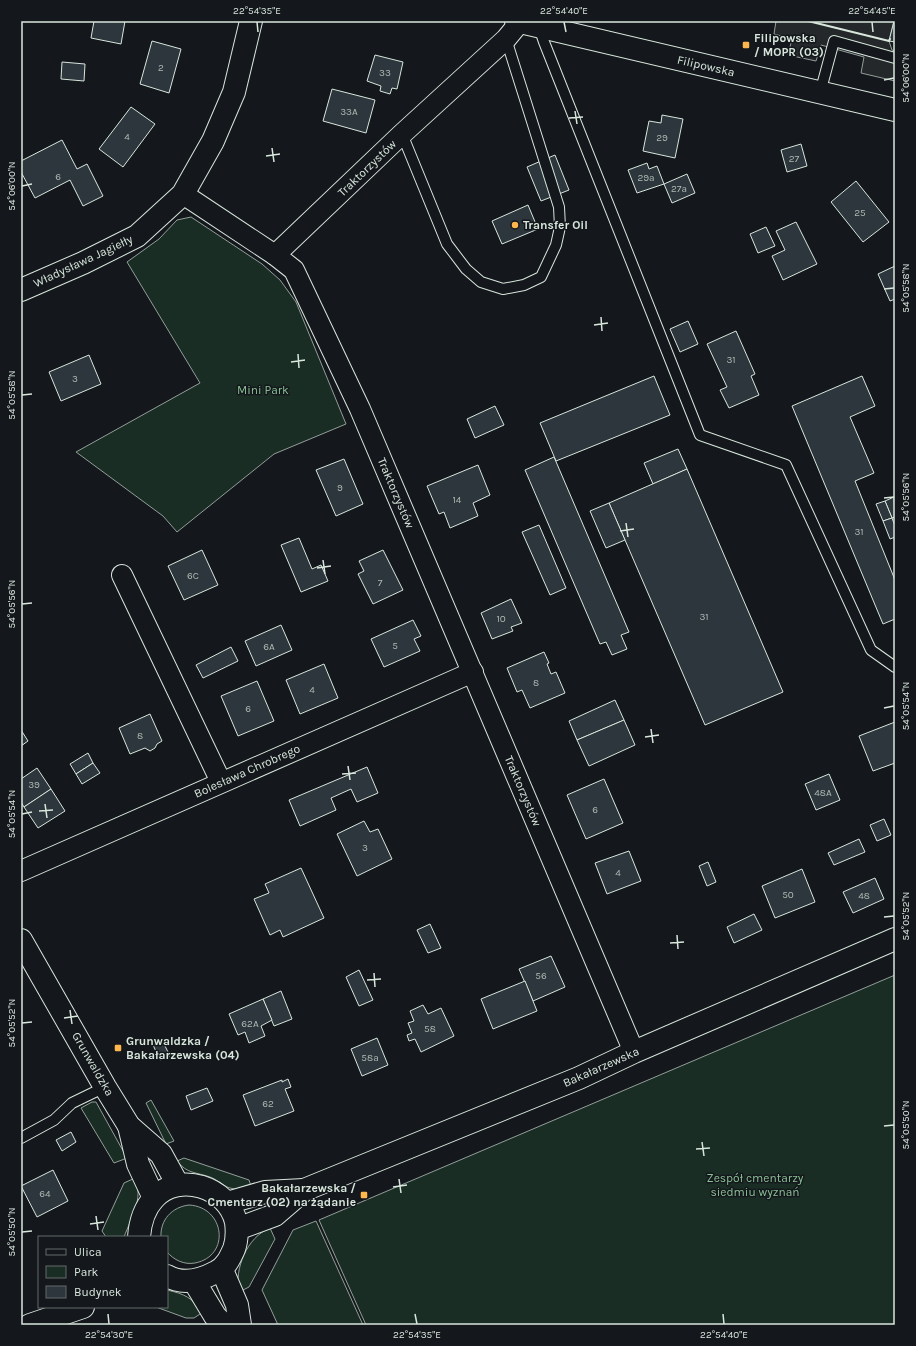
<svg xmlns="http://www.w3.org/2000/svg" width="916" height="1346" font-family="Karla,sans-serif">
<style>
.green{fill:#1a2d24;stroke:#939e99}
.parking{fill:#24282b;stroke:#939e99}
.building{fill:#2c363c;stroke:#d8e6dc}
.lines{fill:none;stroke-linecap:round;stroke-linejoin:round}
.service-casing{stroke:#d8e6dc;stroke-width:12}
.minor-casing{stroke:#d8e6dc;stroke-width:22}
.tertiary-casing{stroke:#d8e6dc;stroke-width:24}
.secondary-casing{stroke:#d8e6dc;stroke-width:24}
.service{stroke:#14181c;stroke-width:10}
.minor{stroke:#14181c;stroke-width:20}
.tertiary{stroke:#14181c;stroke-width:22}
.secondary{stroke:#14181c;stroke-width:22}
.wall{stroke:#d8e6dc;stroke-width:2}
.ticks{fill:none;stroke:#d8e6dc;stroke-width:1.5}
.poi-dot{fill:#ffb74d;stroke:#14181c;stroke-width:1.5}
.labels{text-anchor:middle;stroke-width:3;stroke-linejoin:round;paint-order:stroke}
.number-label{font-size:10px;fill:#adbab4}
.poi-label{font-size:12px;font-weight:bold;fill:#d8e6dc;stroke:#14181c;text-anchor:start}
.street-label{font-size:12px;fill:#d8e6dc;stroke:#14181c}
.park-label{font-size:12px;fill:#8ac095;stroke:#14181c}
.neatline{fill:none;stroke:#d8e6dc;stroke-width:1.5}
.ticks-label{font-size:10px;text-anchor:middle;fill:#d8e6dc}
</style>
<rect width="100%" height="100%" fill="#14181c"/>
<!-- green -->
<g class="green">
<path d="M191,217L262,264L280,280L296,302L346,424L274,454L177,532L163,516L76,452L200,383L127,262L159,239L177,220Z"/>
<path d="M895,975V1325H366L319,1220Z"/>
<path d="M151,1100L174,1141L166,1144L146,1103Z"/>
<path d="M92,1102H96L127,1158L114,1163L81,1108Z"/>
<path d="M184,1158L249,1180L252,1189C243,1190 235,1190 227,1187C221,1184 216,1179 210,1177C196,1172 187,1174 177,1161Z"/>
<path d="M135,1178C144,1199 131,1218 124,1237H106L102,1231L124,1183Z"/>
<path d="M189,1205C225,1207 231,1256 195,1263C184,1265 174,1260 167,1252V1237H161C160,1220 172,1207 189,1205Z"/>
<path d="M316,1221L363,1325H278L262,1290L293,1230Z"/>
<path d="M270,1228L275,1239L249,1287L239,1292C234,1269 247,1237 270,1228Z"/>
<path d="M167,1290C185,1294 192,1298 203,1312L194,1318H186L156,1307H167Z"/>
</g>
<!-- parking -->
<path class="parking" d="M776,21H894L889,41L892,50L895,51V81L861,73L864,57L821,45L816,61L788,55L792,39L774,34Z"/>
<!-- building -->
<g class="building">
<path d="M94,21H125L121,44L91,38Z"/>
<path d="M894,21H895V42L889,41Z"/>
<path d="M152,41L181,49L169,93L140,84Z"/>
<path d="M375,55L403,62L397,89L392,88L390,94L380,91L381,86L367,81Z"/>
<path d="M62,62L85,64L84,81L61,79Z"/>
<path d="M332,89L375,100L366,133L323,121Z"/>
<path d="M131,107L155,124L123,167L99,149Z"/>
<path d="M662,115L683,119L675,158L643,151L649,121L661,123Z"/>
<path d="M62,140L77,169L87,164L103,196L83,206L70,180L35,198L21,172V161Z"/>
<path d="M801,144L807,166L787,172L781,150Z"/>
<path d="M555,155L569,190L541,201L527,167Z"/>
<path d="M647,163L649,169L657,166L664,184L637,193L628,170Z"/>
<path d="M687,174L695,193L672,203L664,184Z"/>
<path d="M856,181L889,222L863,242L831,202Z"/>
<path d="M528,205L538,229L502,244L492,221Z"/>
<path d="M796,222L817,264L783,280L772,256L785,250L776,231Z"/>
<path d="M766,227L775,246L758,253L750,234Z"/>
<path d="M895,266V299L890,301L878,274Z"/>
<path d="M688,321L698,344L680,352L670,329Z"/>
<path d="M736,331L755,374L751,376L759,395L729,408L720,390L727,387L707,344Z"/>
<path d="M89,355L101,384L61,401L49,372Z"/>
<path d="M654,376L670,415L556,461L540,423Z"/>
<path d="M862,376L875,406L850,417L874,473L855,481L895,580V619L883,624L792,406Z"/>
<path d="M495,406L504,425L475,438L467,419Z"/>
<path d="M678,449L687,469L653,484L644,463Z"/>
<path d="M554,457L629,632L621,635L627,649L612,655L606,642L600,644L525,470Z"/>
<path d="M344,459L363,504L336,516L316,470Z"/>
<path d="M478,465L490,495L473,503L478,516L450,528L444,512L439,514L427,486Z"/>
<path d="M687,469L783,692L705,725L609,503Z"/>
<path d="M894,497L895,517L892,518L885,501Z"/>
<path d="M885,501L892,518L883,521L876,504Z"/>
<path d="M609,503L625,540L606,548L590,511Z"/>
<path d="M892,518L895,526V537L890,539L883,521Z"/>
<path d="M539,525L566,588L550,595L522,532Z"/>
<path d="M299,538L312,569L321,565L328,581L301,592L281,545Z"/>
<path d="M202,550L218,585L184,600L168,566Z"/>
<path d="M383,550L403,590L373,604L358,574L364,571L359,561Z"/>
<path d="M511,599L522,623L511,627L513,631L492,639L481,613Z"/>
<path d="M413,620L421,636L414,639L420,651L384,667L371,639Z"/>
<path d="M281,625L292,650L256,666L245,641Z"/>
<path d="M231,647L238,661L203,678L196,665Z"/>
<path d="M544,652L549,663L547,664L551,674L556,672L565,693L530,708L522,690L517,692L507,668Z"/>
<path d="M324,664L338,698L300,714L286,680Z"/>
<path d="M257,681L274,721L238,736L221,696Z"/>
<path d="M615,700L624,720L577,740L569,721Z"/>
<path d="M150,714L162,741L157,744L155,748L150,751L145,748L130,754L119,728Z"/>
<path d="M624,720L635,745L589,766L577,740Z"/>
<path d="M895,722V763L873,771L859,736Z"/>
<path d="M21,730L28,741L21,746Z"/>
<path d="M88,753L93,763L76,774L70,764Z"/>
<path d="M93,763L100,773L82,784L76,774Z"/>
<path d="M367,767L378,793L357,802L351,789L331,798L336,810L300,826L289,800Z"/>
<path d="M37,768L51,789L24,807L21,802V779Z"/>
<path d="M829,774L840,800L816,810L805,784Z"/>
<path d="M604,779L623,823L586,839L567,795Z"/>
<path d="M51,789L65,811L38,828L24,807Z"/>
<path d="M884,819L891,835L877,841L870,825Z"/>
<path d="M364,821L370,832L378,829L392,859L357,876L337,834Z"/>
<path d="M859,839L865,852L834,865L828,853Z"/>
<path d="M629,851L641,881L607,894L595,863Z"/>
<path d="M708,862L716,882L707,886L699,866Z"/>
<path d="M301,868L324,918L283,937L280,930L270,935L254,899L269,893L265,884Z"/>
<path d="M802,869L815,902L775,918L762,886Z"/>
<path d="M875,878L884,899L853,913L843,892Z"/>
<path d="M754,914L762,930L734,943L727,927Z"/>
<path d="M430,924L441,948L428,953L417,930Z"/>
<path d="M551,956L565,987L533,1001L519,969Z"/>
<path d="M359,970L373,1000L359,1006L346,977Z"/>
<path d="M525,981L537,1011L493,1029L481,999Z"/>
<path d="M281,991L292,1019L274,1026L263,999Z"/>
<path d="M263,999L272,1020L261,1026L265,1036L249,1043L245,1032L238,1035L229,1014Z"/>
<path d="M423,1005L428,1014L441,1008L454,1036L421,1052L415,1039L409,1041L407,1035L412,1033L408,1023L414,1021L410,1011Z"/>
<path d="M377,1038L388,1065L362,1076L351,1049Z"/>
<path d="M162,1040L170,1056L160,1060L153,1045Z"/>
<path d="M288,1079L291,1087L285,1089L294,1111L255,1126L243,1095L282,1080V1082Z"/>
<path d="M207,1088L213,1101L191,1110L186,1096Z"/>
<path d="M71,1132L76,1142L62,1151L56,1140Z"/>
<path d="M53,1170L68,1201L37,1217L21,1186Z"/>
</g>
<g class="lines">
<defs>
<g id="service">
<path d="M539,27L544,42L700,435L786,465L871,650L895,667"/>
<path d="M820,93L834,41L895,58"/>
<path d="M402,134L447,244L466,269L481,282L503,289L524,285L541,277L556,245L560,227L559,207L506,39"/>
<path d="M21,1138L54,1120L72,1103L105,1087"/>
</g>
<g id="minor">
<path d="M520,22L506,39L402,134L275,255L294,270L360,409L634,1052"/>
<path d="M183,194L275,255"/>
<path d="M122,575L221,782"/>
<path d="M21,871L473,672"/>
</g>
<g id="tertiary">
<path d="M516,21L895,110"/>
<path d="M21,290L83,263L137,236L183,194L213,141L234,92L251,21"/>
<path d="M21,940L105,1087L129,1126L161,1154L178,1185"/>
<path d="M129,1126L138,1164L154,1198"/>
<path d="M227,1203L265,1192L304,1190"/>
<path d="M237,1229L275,1215L304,1190L579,1078L634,1052L895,939"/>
</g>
<g id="secondary">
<path d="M139,1237C140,1223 144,1209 154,1198C179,1171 228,1187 236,1222C237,1230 237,1241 234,1249C230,1258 226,1267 216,1272C201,1280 183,1285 167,1276"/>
<path d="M222,1270L237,1305L240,1325"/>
<path d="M194,1281L215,1316L224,1325"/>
<path d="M30,1325L83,1307"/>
</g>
</defs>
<!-- service casing -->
<use href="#service" class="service-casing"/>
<!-- minor casing -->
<use href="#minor" class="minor-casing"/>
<!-- tertiary casing -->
<use href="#tertiary" class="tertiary-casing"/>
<!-- secondary casing -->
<use href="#secondary" class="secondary-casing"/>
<!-- service -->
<use href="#service" class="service"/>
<!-- minor -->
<use href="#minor" class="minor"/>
<!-- tertiary -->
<use href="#tertiary" class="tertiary"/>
<!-- secondary -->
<use href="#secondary" class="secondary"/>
<!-- wall -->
<path class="wall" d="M808,21L889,41L890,39"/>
</g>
<!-- ticks -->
<path class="ticks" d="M257,22L258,32M564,22L566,32M872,22L873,32M884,80L894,78M575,111L577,124M569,118L583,117M272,148L274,162M266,156L280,154M22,186L32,184M884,289L894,288M601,317L602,331M594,325L608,323M298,354L299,368M291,362L305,360M22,395L32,394M884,498L894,497M626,523L628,537M620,531L634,529M323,560L325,574M317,568L331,566M22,604L32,603M884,708L894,706M651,729L653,743M645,737L659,735M348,766L350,780M342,774L356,773M45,804L47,818M39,811L53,810M22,814L32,812M884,917L894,916M677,935L678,949M670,943L684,942M374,973L375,987M367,980L381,979M70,1010L72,1024M64,1018L78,1016M22,1023L32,1022M884,1126L894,1125M702,1142L704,1156M696,1149L710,1148M399,1179L401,1193M393,1187L407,1185M96,1216L98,1230M90,1224L104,1222M22,1232L32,1231M108,1314L109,1324M415,1314L417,1324M723,1314L724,1324"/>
<!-- markers -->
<g class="poi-dot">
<rect x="742" y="41" width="8" height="8" rx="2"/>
<circle cx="515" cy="225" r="4"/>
<rect x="114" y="1044" width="8" height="8" rx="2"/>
<rect x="360" y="1191" width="8" height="8" rx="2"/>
</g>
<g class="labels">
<!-- number labels -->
<g class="number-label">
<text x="161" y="71">2</text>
<text x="385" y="76">33</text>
<text x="349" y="115">33A</text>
<text x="127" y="140">4</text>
<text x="662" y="141">29</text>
<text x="794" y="162">27</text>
<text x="58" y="180">6</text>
<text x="646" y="181">29a</text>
<text x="679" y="192">27a</text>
<text x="860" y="216">25</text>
<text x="731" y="363">31</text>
<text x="75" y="382">3</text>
<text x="340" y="491">9</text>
<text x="457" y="503">14</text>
<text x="859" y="535">31</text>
<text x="193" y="579">6C</text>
<text x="380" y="586">7</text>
<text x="704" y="620">31</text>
<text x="501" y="622">10</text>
<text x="395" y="649">5</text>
<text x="269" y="650">6A</text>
<text x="536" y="686">8</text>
<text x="312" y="693">4</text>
<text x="248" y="712">6</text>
<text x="140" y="739">8</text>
<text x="34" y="788">39</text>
<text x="823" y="796">48A</text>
<text x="595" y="813">6</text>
<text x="365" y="851">3</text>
<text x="618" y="876">4</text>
<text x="788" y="898">50</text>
<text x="864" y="899">48</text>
<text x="541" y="979">56</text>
<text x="250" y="1027">62A</text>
<text x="430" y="1032">58</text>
<text x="370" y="1061">58a</text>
<text x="268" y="1107">62</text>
<text x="45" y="1197">64</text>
</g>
<!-- poi labels -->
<g class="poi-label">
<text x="754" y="42">Filipowska<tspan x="754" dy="14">/ MOPR (03)</tspan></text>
<text x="523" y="229">Transfer Oil</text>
<text x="126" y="1045">Grunwaldzka /<tspan x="126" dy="14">Bakałarzewska (04)</tspan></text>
<text x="356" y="1192" text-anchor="end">Bakałarzewska /<tspan x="356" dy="14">Cmentarz (02) na żądanie</tspan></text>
</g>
<!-- street labels -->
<g class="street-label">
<text transform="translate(706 66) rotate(13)" y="4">Filipowska</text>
<text transform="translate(367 168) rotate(-44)" y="4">Traktorzystów</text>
<text transform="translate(83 261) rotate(-25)" y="4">Władysława Jagiełły</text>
<text transform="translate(396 493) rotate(67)" y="4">Traktorzystów</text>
<text transform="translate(247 771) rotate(-24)" y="4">Bolesława Chrobrego</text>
<text transform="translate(523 791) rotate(67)" y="4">Traktorzystów</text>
<text transform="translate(93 1064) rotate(60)" y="4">Grunwaldzka</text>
<text transform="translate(601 1067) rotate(-24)" y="4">Bakałarzewska</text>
</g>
<!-- park labels -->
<g class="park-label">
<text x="263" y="394">Mini Park</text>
<text x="755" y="1182">Zespół cmentarzy<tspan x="755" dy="14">siedmiu wyznań</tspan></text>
</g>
</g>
<!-- border -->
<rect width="916" height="1346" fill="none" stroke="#14181c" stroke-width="44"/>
<!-- legend -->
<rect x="38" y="1236" width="130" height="72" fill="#14181c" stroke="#626a69"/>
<rect x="46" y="1249" width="20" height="6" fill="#14181c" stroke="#626a69"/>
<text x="74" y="1256" font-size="12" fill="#d8e6dc">Ulica</text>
<rect x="46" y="1266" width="20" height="12" fill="#1a2d24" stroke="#626a69"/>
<text x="74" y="1276" font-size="12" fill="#d8e6dc">Park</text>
<rect x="46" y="1286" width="20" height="12" fill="#2c363c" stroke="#626a69"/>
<text x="74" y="1296" font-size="12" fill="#d8e6dc">Budynek</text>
<rect x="22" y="22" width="872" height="1302" class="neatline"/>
<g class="ticks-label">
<text x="257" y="14">22°54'35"E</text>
<text x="564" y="14">22°54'40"E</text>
<text x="872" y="14">22°54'45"E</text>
<text transform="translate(905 78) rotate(-90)" y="4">54°06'00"N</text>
<text transform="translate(11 186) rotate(-90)" y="4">54°06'00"N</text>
<text transform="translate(905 288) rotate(-90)" y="4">54°05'58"N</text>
<text transform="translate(11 395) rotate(-90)" y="4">54°05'58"N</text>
<text transform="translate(905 497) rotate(-90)" y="4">54°05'56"N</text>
<text transform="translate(11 604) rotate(-90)" y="4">54°05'56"N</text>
<text transform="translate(905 706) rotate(-90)" y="4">54°05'54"N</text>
<text transform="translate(11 814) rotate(-90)" y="4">54°05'54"N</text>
<text transform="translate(905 916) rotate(-90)" y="4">54°05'52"N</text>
<text transform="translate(11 1023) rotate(-90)" y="4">54°05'52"N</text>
<text transform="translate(905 1125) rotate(-90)" y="4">54°05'50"N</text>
<text transform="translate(11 1232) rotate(-90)" y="4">54°05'50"N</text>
<text x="109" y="1338">22°54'30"E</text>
<text x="417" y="1338">22°54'35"E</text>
<text x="724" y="1338">22°54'40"E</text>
</g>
</svg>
